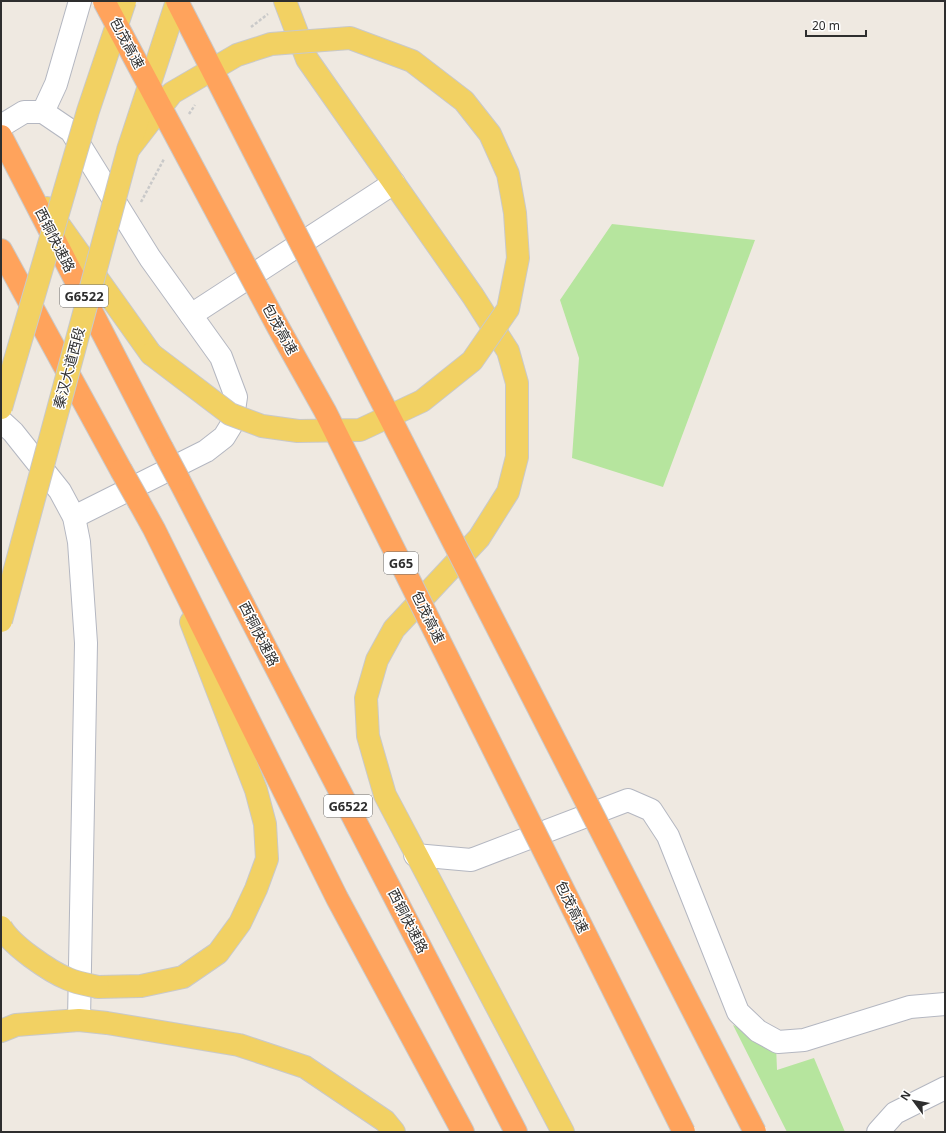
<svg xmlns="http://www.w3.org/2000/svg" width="946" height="1133" font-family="'Noto Sans','Noto Sans SC',sans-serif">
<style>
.green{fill:#b6e59e}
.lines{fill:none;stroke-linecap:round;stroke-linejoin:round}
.secondary-casing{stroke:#b4b7c1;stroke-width:24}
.primary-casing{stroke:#c9c9c9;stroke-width:24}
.highway-casing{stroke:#c9c9c9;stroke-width:24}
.path{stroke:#c9c9c9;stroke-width:2.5;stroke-dasharray:3 2;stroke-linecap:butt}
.secondary{stroke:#fff;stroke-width:22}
.primary{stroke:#f2d163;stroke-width:22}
.highway{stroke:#ffa35c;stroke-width:22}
.primary-bridge-casing{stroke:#c9c9c9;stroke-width:24;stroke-linecap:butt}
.highway-bridge-casing{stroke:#c9c9c9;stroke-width:24;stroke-linecap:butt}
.primary-bridge{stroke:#f2d163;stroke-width:22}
.highway-bridge{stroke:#ffa35c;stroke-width:22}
.labels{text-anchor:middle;stroke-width:3;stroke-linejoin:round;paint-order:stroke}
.shield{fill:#fff;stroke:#6d6d6d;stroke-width:1}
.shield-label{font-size:13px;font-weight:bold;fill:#2e2e2e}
.street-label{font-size:14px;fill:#2e2e2e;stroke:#fff}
</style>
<rect width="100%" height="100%" fill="#efe9e1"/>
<!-- green -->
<g class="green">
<path d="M612,224L755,240L663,487L572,458L579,358L560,300Z"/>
<path d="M733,1025L776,1045L777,1070L814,1058L845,1132H787Z"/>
</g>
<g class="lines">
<defs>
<g id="secondary">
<path d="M43,112L56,84L80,1"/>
<path d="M1,126L24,112H43L71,131L150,258L221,357L236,397L232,424L224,437L206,451L74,517"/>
<path d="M191,315L394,183"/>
<path d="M1,421L13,432L60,491L74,517L79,542L86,643L79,1020"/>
<path d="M415,855L471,860L628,800L651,810L668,836L738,1012L758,1031L778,1042L804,1040L910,1007L945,1004"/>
<path d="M878,1132L895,1113L945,1088"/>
</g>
<g id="primary">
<path d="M285,1L307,59L473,296L508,351L517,383V457L508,492L479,538L394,629L377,660L366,698L368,736L385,795L563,1132"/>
<path d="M47,208L151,354"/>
<path d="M98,987L141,986L183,977L218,953L240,923L256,889L267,859L265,824L256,790L191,622"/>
<path d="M1,1031L16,1025L79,1020L107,1023L239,1045L305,1067L385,1121L394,1132"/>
</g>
<g id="highway">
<path d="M1,136L162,448"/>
<path d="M1,250L121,470"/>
<path d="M179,480L516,1132"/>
<path d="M139,502L154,529L337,898L463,1132"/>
</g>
</defs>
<!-- secondary casing -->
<use href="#secondary" class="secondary-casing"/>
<!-- primary casing -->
<use href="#primary" class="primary-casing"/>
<!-- highway casing -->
<use href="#highway" class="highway-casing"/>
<!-- path -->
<g class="path">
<path d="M251,27L268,14"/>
<path d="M189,114L195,105"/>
<path d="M141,202L164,159"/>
</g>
<!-- secondary -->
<use href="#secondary" class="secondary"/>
<!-- primary -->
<use href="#primary" class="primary"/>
<!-- highway -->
<use href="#highway" class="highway"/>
<defs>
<g id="primary-bridge">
<path d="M128,150L172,93L237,55L271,44L350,38L412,61L464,101L490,134L508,174L515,213L518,258L508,309L472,361L422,401L360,430L298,431L262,426L230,414L151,354"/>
<path d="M1,408L88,111L125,1"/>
<path d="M1,621L128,150L177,1"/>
<path d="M1,927C11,945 49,971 68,979C77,983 89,985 98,987"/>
</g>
<g id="highway-bridge">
<path d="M104,1L278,327L325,411L684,1132"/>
<path d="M177,1L755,1132"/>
<path d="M162,448L179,480"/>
<path d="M121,470L139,502"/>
</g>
</defs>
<!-- primary-bridge casing -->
<use href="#primary-bridge" class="primary-bridge-casing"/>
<!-- highway-bridge casing -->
<use href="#highway-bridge" class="highway-bridge-casing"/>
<!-- primary-bridge -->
<use href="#primary-bridge" class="primary-bridge"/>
<!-- highway-bridge -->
<use href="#highway-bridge" class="highway-bridge"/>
</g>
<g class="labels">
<!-- shield labels -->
<g class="shield">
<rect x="60" y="285" width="48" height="22" rx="3"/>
<rect x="384" y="552" width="34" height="22" rx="3"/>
<rect x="324" y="795" width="48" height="22" rx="3"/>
</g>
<g class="shield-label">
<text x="84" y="301">G6522</text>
<text x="401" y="568">G65</text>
<text x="348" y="811">G6522</text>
</g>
<!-- street labels -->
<g class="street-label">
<text transform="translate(127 43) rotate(62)" y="5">包茂高速</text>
<text transform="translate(55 240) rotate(63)" y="5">西铜快速路</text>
<text transform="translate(280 329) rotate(61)" y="5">包茂高速</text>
<text transform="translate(69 368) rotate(-75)" y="5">秦汉大道西段</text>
<text transform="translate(428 617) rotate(64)" y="5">包茂高速</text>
<text transform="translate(259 634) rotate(63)" y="5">西铜快速路</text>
<text transform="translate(572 907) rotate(64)" y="5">包茂高速</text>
<text transform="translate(408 921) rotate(63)" y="5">西铜快速路</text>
</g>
</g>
<!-- border -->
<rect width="946" height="1133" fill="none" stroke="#2e2e2e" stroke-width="4"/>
<!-- north arrow -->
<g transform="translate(914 1101) rotate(302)" stroke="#ffffff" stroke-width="3" paint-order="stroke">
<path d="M0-3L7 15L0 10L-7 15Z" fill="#2e2e2e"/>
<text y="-6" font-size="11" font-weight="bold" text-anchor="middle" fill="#2e2e2e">N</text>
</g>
<!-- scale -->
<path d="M806 30v6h60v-6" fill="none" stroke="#2e2e2e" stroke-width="2"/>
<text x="812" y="30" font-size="12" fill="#2e2e2e" stroke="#ffffff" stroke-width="3" paint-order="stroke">20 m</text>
</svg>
